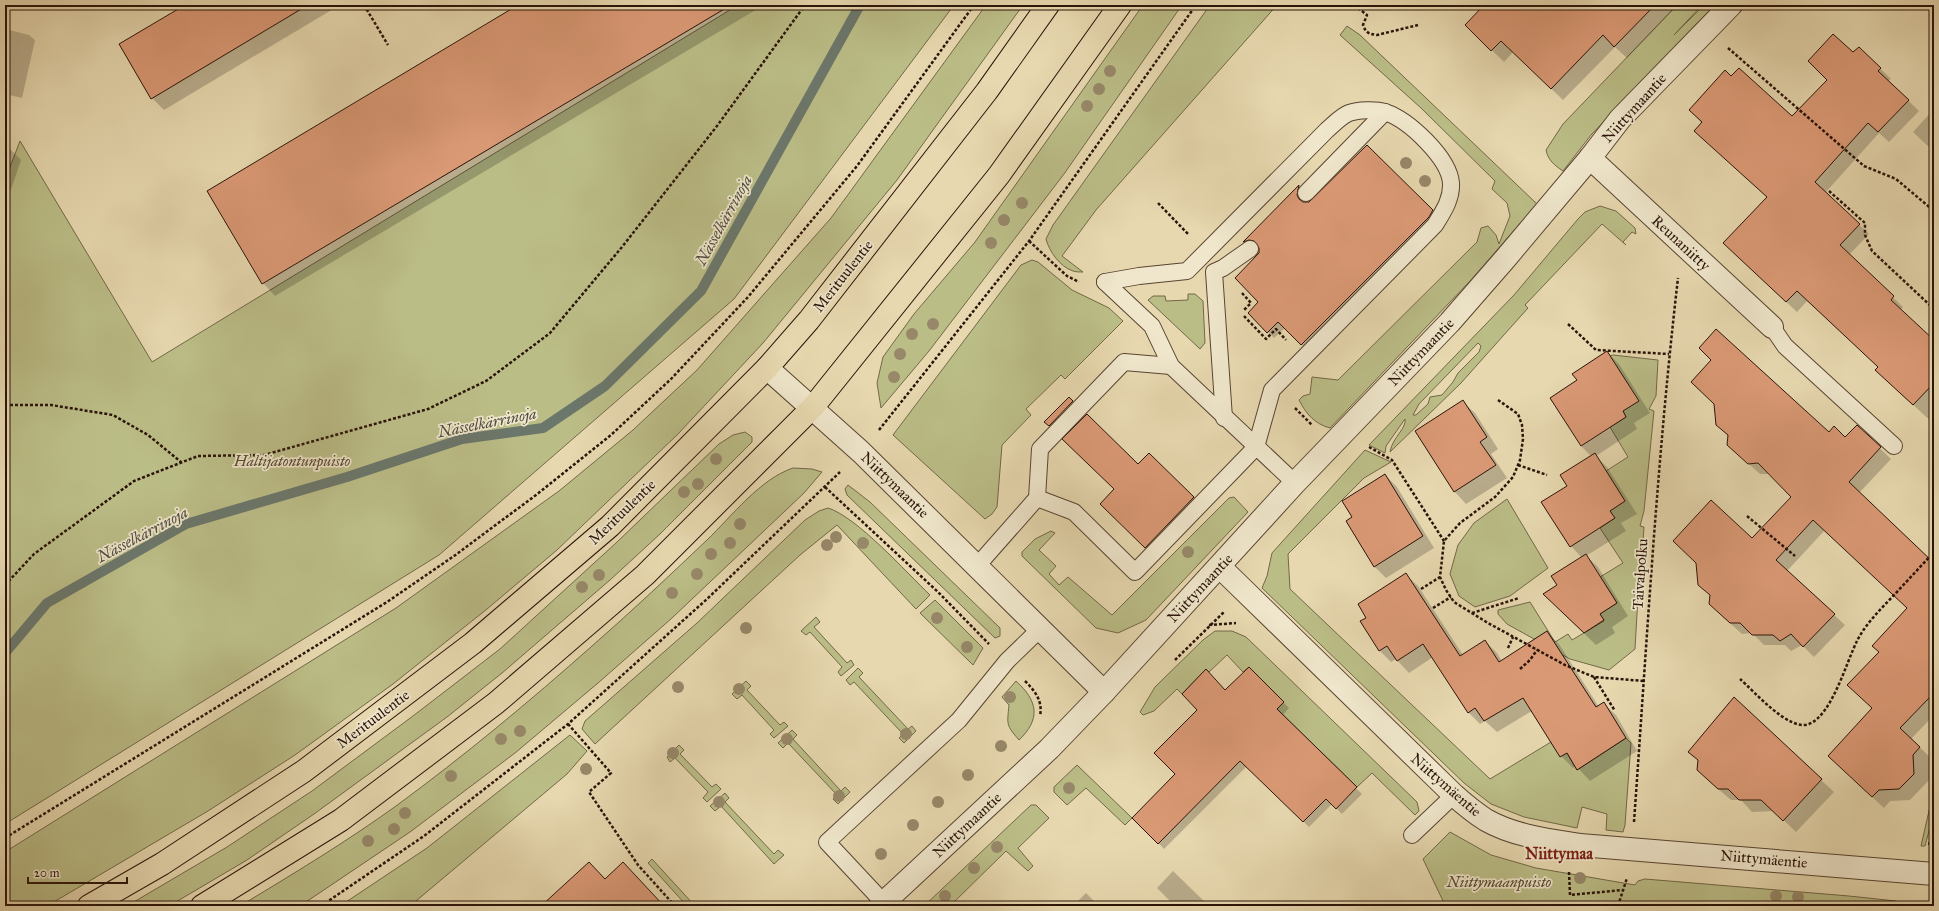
<svg xmlns="http://www.w3.org/2000/svg" width="1939" height="911" font-family="'IM FELL Great Primer',serif">
<style>
.green{fill:#bbbd87;stroke:#726848;fill-rule:evenodd}
.shadow{fill:#0003}
.lines{fill:none;stroke-linecap:round;stroke-linejoin:round}
.stream{stroke:#6b776b;stroke-width:10}
.building{fill:#da9975;stroke:#2a1309}
.service-casing{stroke:#594432;stroke-width:18}
.minor-casing{stroke:#594432;stroke-width:24}
.primary-casing{stroke:#2a1309;stroke-width:24}
.path{stroke:#2a1309;stroke-width:2.5;stroke-dasharray:3 2;stroke-linecap:butt}
.service{stroke:#efe6cb;stroke-width:16}
.minor{stroke:#efe6cb;stroke-width:22}
.primary{stroke:#e7d8af;stroke-width:22}
.tree{fill:#978869}
.labels{text-anchor:middle;stroke-width:3.5;stroke-linejoin:round;paint-order:stroke}
.street-label{font-size:15px;fill:#2a1309;stroke:#efe6cb}
.park-label{font-size:15px;font-style:italic;fill:#56462f;stroke:#efe6cb}
.water-label{font-size:16px;font-style:italic;fill:#504d42;stroke:#efe6cb}
.neighbourhood-label{font-size:16px;font-weight:bold;fill:#7a1f14;stroke:#efe6cb}
</style>
<rect width="100%" height="100%" fill="#e7d8af"/>
<filter id="stains"><feTurbulence type="fractalNoise" baseFrequency=".005" numOctaves="4"/><feColorMatrix values="0 0 0 0 .2 0 0 0 0 .09 0 0 0 0 .02 0 0 0 .5 -.17"/></filter>
<radialGradient id="worn" r=".72"><stop offset=".6" stop-color="#630" stop-opacity="0"/><stop offset="1" stop-color="#630" stop-opacity=".3"/></radialGradient>
<!-- green -->
<g class="green">
<path d="M738,5H954L734,299L439,555L5,824V180L20,141L152,362Z"/>
<path d="M986,5H1023L897,180L763,343L678,434L557,550L487,609L393,684L295,755L208,811L47,906H5V852L396,608L559,491L633,430L697,370L831,218Z"/>
<path d="M1143,5H1182L1064,174L929,351L881,408L877,383L883,357L914,314L975,242Z"/>
<path d="M1210,5H1277L1096,210L1062,256L1083,272C1080,272 1075,272 1073,271C1060,267 1049,251 1046,239L1053,225Z"/>
<path d="M1677,5H1702L1674,35L1704,5H1715L1591,135L1563,171C1554,165 1548,160 1546,150L1563,124Z"/>
<path d="M1347,26L1360,35L1537,204L1470,281L1330,428C1315,424 1306,414 1299,400L1303,396L1310,394L1312,377L1338,380L1477,242L1481,228L1488,226L1496,235L1499,244L1510,216L1507,203L1492,189L1495,181L1421,108L1340,35Z"/>
<path d="M1600,206L1616,211L1635,228L1636,234L1632,232L1623,242L1626,245L1602,224L1525,305L1528,308L1461,383L1390,452C1392,438 1407,428 1405,419L1386,446L1385,453L1369,445L1514,295L1578,219L1585,212ZM1478,343L1481,346L1479,352L1458,373L1453,382L1442,395L1430,397L1428,404L1416,415H1413L1419,404Z"/>
<path d="M1032,260L1038,262L1072,290L1109,308L1123,321L1065,379L1061,375L1026,409L1031,415L1002,445L997,507L992,514L985,519L893,435L1021,265Z"/>
<path d="M1188,294H1195L1203,301L1205,343L1200,349L1148,300L1153,296H1165L1166,301L1188,300Z"/>
<path d="M1613,355L1658,360L1656,396L1649,409L1654,411L1644,511L1640,526L1644,527L1640,581L1634,595L1638,596L1635,649L1609,670L1570,659L1507,624L1498,614V610L1530,602L1555,642L1568,634L1572,640L1604,621L1600,614L1617,603L1600,577L1623,563L1600,528L1615,518L1610,511L1625,501L1606,471L1628,457L1610,427L1626,417L1623,411L1610,356Z"/>
<path d="M745,432L752,437V442L660,534L610,580L502,673L447,717L314,814L247,860L186,896L169,906H127L227,847L312,791L413,716L500,649L616,543L719,444L733,435Z"/>
<path d="M1365,450L1391,462L1364,478L1288,554L1290,589L1490,779L1551,742L1567,753L1577,770L1626,738L1631,743L1625,825L1623,832L1606,830L1607,814L1582,807L1577,828L1524,817L1491,804L1464,783L1262,588L1267,576L1272,553Z"/>
<path d="M793,468L812,469L822,472L804,493L672,618L598,683L515,753L410,832L300,906H240C293,874 346,842 396,806C464,756 529,702 592,646C631,612 669,576 707,540C732,516 760,479 793,468Z"/>
<path d="M848,485L870,502L1000,628V636L995,638L847,495L845,489Z"/>
<path d="M1234,497L1248,512L1146,620L1118,633L1096,628L1022,556V552L1035,539L1051,531L1055,533L1039,550L1056,566L1049,574L1059,585L1068,577L1112,615L1229,498Z"/>
<path d="M1507,499L1548,568L1510,596L1475,607L1459,596L1450,574L1458,545L1474,523Z"/>
<path d="M828,508C857,517 906,572 930,595L916,609L837,525L800,555L595,744L582,729L585,721L697,623L805,520L819,511Z"/>
<path d="M935,600L983,648L973,665L920,613Z"/>
<path d="M816,617L820,622L814,627L847,663L851,660L854,665L841,676L838,672L842,667L810,632L806,635L801,631Z"/>
<path d="M1215,631H1232L1246,637L1417,802L1419,811L1415,815L1372,773L1357,787L1277,709L1284,702L1249,667L1243,672L1227,655L1209,672L1206,669L1182,694L1177,689L1154,711L1143,715L1140,712L1155,687L1203,640Z"/>
<path d="M858,668L863,673L859,677L908,729L912,726L916,731L904,743L899,738L903,734L854,682L850,685L846,680Z"/>
<path d="M746,681L751,686L747,690L780,725L784,722L788,726L774,738L770,734L774,730L742,695L737,699L732,694Z"/>
<path d="M1016,681C1038,701 1041,719 1019,740C1006,725 1007,725 1009,705L1002,697Z"/>
<path d="M792,730L797,735L793,739L841,791L845,787L850,792L838,804L833,799L837,795L788,743L783,748L778,743Z"/>
<path d="M570,735L587,751L567,774L410,906H340L427,848Z"/>
<path d="M679,745L684,750L680,754L712,787L716,784L721,789L707,802L703,798L708,792L675,758L670,762L667,757Z"/>
<path d="M1077,765L1132,818L1125,825L1086,788L1067,805L1054,792V787Z"/>
<path d="M1934,789V812L1925,846H1921Z"/>
<path d="M725,793L729,798L725,802L774,854L778,850L784,855L774,864L721,806L715,811L710,806Z"/>
<path d="M1031,805H1036L1049,818L1018,848L1033,866L1028,871L1006,851L950,906H924Z"/>
<path d="M1450,832L1491,855L1536,868L1635,885L1638,881L1645,879L1849,896L1896,901L1907,906H1441L1444,903L1423,859Z"/>
<path d="M652,859L695,906H687L648,863Z"/>
</g>
<!-- shadow -->
<g class="shadow">
<path d="M187,5H340L164,110L152,98Z"/>
<path d="M520,5H764L275,296L263,283Z"/>
<path d="M1486,5H1678L1627,58L1615,47L1563,100L1513,52L1504,62L1466,25Z"/>
<path d="M5,29L29,35L35,40L22,98L5,94Z"/>
<path d="M1859,48L1891,79L1888,81L1919,111L1889,142L1879,133L1825,193L1869,234L1849,255L1903,307L1901,310L1934,341V424L1886,380L1879,367L1807,301L1797,312L1735,253L1768,197L1690,110L1732,78L1792,117Z"/>
<path d="M1934,109V152L1913,132Z"/>
<path d="M1367,146L1438,217L1307,350L1285,328L1274,338L1249,313L1260,302L1259,246L1249,247L1244,242L1299,187L1304,192L1303,203H1309Z"/>
<path d="M5,147L9,148L21,160L5,207Z"/>
<path d="M1607,352L1619,364L1650,413L1634,423L1637,429L1596,456L1607,467L1637,514L1621,523L1626,531L1586,556L1598,567L1628,616L1612,627L1615,633L1596,645L1556,606L1558,586L1582,558L1571,546L1568,486L1592,457L1581,446L1578,380Z"/>
<path d="M1069,398L1078,407L1055,431L1046,422Z"/>
<path d="M1463,402L1475,413L1498,449L1491,454L1507,478L1466,504L1455,492L1416,431Z"/>
<path d="M1717,424L1829,433L1845,438L1857,426L1891,459L1859,493L1934,564V715L1911,739L1934,761V775L1910,800L1890,801L1884,808L1840,767L1873,709L1880,652L1908,609L1825,530L1787,571L1845,625L1814,657L1802,645L1791,651L1785,645H1764L1752,633L1742,634L1721,615L1711,596L1699,584L1752,539L1792,497L1770,474H1760L1739,455L1729,437Z"/>
<path d="M1149,454L1200,503L1152,553L1101,504Z"/>
<path d="M1385,475L1397,487L1434,548L1386,578L1374,566L1354,518Z"/>
<path d="M1406,575L1418,586L1463,655L1485,641L1497,653L1502,661L1547,633L1559,644L1599,707L1604,704L1616,715L1637,751L1590,781L1576,766L1573,768L1561,756L1532,711L1497,732L1485,721L1480,724L1468,712L1433,657L1409,673L1396,659L1391,662L1380,651L1367,618Z"/>
<path d="M1249,668L1289,708L1282,716L1362,794L1342,814L1332,804L1309,827L1247,766L1164,849L1134,818L1176,774L1226,691Z"/>
<path d="M1734,699L1834,792L1796,832L1774,811L1752,812L1741,800H1731L1710,782L1699,761L1689,752Z"/>
<path d="M1173,871L1209,906H1175L1157,888Z"/>
<path d="M1086,893L1099,906H1073Z"/>
</g>
<g class="lines">
<!-- stream -->
<path class="stream" d="M5,653L47,603L186,524L347,477L462,439L543,428L605,386L701,291L860,5"/>
</g>
<!-- building -->
<g class="building">
<path d="M185,5H308L151,99L119,44Z"/>
<path d="M518,5H731L262,284L207,191Z"/>
<path d="M1484,5H1655L1614,47L1603,35L1551,89L1501,41L1491,51L1465,25Z"/>
<path d="M1833,34L1853,52L1859,47L1881,68L1878,71L1909,100L1878,132L1868,123L1815,182L1860,224L1840,245L1894,296L1891,300L1934,340V383L1913,405L1875,370L1878,367L1797,291L1786,302L1723,243L1767,197L1694,131L1702,122L1689,110L1725,70L1731,76L1739,68L1792,116L1827,80L1808,61Z"/>
<path d="M1367,145L1433,210L1429,217L1301,345L1278,322L1267,333L1248,313L1258,302L1235,278L1259,253V248L1254,241L1249,240L1243,242L1299,185L1297,195L1299,199L1303,202H1309Z"/>
<path d="M1716,329L1829,432L1834,426L1845,437L1857,425L1881,447L1849,482L1934,563V674L1931,677L1930,697L1900,728L1920,747L1913,755L1914,774L1899,789L1879,790L1872,797L1828,756L1872,708L1847,685L1879,652L1872,646L1907,608L1813,520L1776,560L1835,614L1803,647L1791,634L1780,641L1773,635H1752L1740,623H1730L1709,604L1710,595L1698,585L1696,563L1673,541L1711,500L1752,538L1791,497L1758,463L1748,464L1727,445L1728,435L1716,425L1714,404L1691,382L1711,360L1699,348Z"/>
<path d="M1607,351L1639,401L1623,411L1626,417L1581,446L1550,398L1577,380L1572,374Z"/>
<path d="M1069,397L1073,401L1049,426L1044,422Z"/>
<path d="M1463,400L1487,437L1480,442L1496,465L1454,492L1415,431Z"/>
<path d="M1087,414L1138,464L1149,453L1194,497L1145,548L1100,504L1114,489L1062,439Z"/>
<path d="M1595,453L1625,501L1610,511L1615,518L1570,547L1541,502L1567,486L1560,475Z"/>
<path d="M1385,474L1423,536L1374,567L1346,521L1352,517L1342,501Z"/>
<path d="M1586,554L1617,603L1600,614L1604,620L1584,633L1543,594L1557,585L1551,576Z"/>
<path d="M1406,573L1460,656L1485,640L1499,662L1547,631L1596,707L1604,702L1626,738L1577,770L1567,753L1560,757L1523,698L1484,721L1475,708L1468,713L1423,644L1397,661L1387,646L1379,651L1360,621L1366,618L1358,604Z"/>
<path d="M1249,667L1284,702L1277,709L1357,787L1336,809L1326,799L1303,822L1240,761L1158,844L1132,818L1175,774L1154,753L1197,710L1182,694L1206,669L1225,690Z"/>
<path d="M1734,697L1822,779L1783,821L1761,800H1739L1728,789H1718L1697,770L1698,760L1688,752Z"/>
<path d="M589,862L605,879L623,862L664,906H541Z"/>
</g>
<g class="lines">
<defs>
<g id="service">
<path d="M1306,193L1385,112"/>
<path d="M1105,282L1152,326L1171,366L1295,483"/>
<path d="M1772,327L1785,346L1894,446"/>
<path d="M1224,418L1214,272L1223,268L1250,249"/>
<path d="M1037,498L1074,512L1135,572L1256,447L1272,390L1435,225C1443,212 1452,199 1451,183C1449,158 1409,120 1385,112C1375,109 1358,110 1349,113C1341,116 1333,125 1327,130L1187,271L1139,276L1105,282"/>
<path d="M977,566L1037,498L1040,449L1124,362L1171,366"/>
<path d="M1412,835L1454,795"/>
<path d="M884,903L827,842L959,720L1007,661L1041,628"/>
</g>
<g id="minor">
<path d="M1590,158L1772,327"/>
<path d="M767,368L861,452L1104,692"/>
<path d="M1220,567L1454,795C1464,804 1475,813 1486,820C1514,836 1549,840 1580,845L1934,874"/>
<path d="M880,906L1049,749L1104,692L1295,483L1450,322L1505,259L1590,158L1620,119L1731,5"/>
</g>
<g id="primary">
<path d="M89,906L162,864L304,771L473,643L610,526L767,368L809,320L987,91L1048,5"/>
<path d="M202,906L341,820L496,703L645,575L813,407L999,175L1120,5"/>
</g>
</defs>
<!-- service casing -->
<use href="#service" class="service-casing"/>
<!-- minor casing -->
<use href="#minor" class="minor-casing"/>
<!-- primary casing -->
<use href="#primary" class="primary-casing"/>
<!-- path -->
<g class="path">
<path d="M364,5L388,45"/>
<path d="M1354,5L1367,15L1363,25C1366,33 1369,34 1377,35L1418,25"/>
<path d="M1925,5L1934,14"/>
<path d="M1728,48L1864,166L1896,179L1934,211"/>
<path d="M1829,191L1865,223V235L1872,251L1934,309"/>
<path d="M1158,203L1188,234"/>
<path d="M1029,241L1067,276L1079,282"/>
<path d="M1242,293L1251,303L1243,311"/>
<path d="M1244,316L1266,339L1276,329L1286,340"/>
<path d="M1568,324L1596,350L1669,354"/>
<path d="M1498,400L1518,414L1522,425L1523,439L1520,460L1513,477L1495,497L1460,523L1444,541L1440,577L1446,590L1454,602L1488,623L1565,665L1594,677L1644,681"/>
<path d="M5,405H51L113,415L148,435L181,462"/>
<path d="M1295,408L1312,425"/>
<path d="M879,430L1029,241L1196,5"/>
<path d="M1369,447L1392,460L1444,541"/>
<path d="M1518,465L1547,475"/>
<path d="M825,487L938,592L989,644"/>
<path d="M1747,516L1795,556"/>
<path d="M5,585L34,554L134,481L198,456L264,455L428,409L486,381L550,333L622,247L717,126L805,5"/>
<path d="M1421,589L1440,577"/>
<path d="M1433,608L1451,597"/>
<path d="M1472,613L1519,598"/>
<path d="M1209,625L1236,623"/>
<path d="M1508,648L1513,637"/>
<path d="M1175,660L1224,612"/>
<path d="M1520,669L1530,660L1537,650"/>
<path d="M1594,677L1615,711"/>
<path d="M1740,679C1754,691 1789,732 1809,724C1832,715 1846,663 1857,641C1866,623 1881,609 1895,594C1908,580 1921,566 1934,552"/>
<path d="M1025,681C1035,691 1043,701 1040,716"/>
<path d="M568,724L611,773L589,792L638,865L675,906"/>
<path d="M1634,822C1647,640 1657,459 1678,278"/>
<path d="M5,838L387,602L454,556L536,495L611,435L671,379L748,297L857,166L974,5"/>
<path d="M1929,845L1934,824"/>
<path d="M1569,872L1570,895L1622,890"/>
<path d="M321,906L424,836L568,724L707,599L840,472"/>
<path d="M1170,906L1174,904L1188,906"/>
<path d="M1618,906L1627,878"/>
</g>
<!-- service -->
<use href="#service" class="service"/>
<!-- minor -->
<use href="#minor" class="minor"/>
<!-- primary -->
<use href="#primary" class="primary"/>
</g>
<!-- trees -->
<g class="tree">
<circle cx="1110" cy="71" r="6"/>
<circle cx="1099" cy="89" r="6"/>
<circle cx="1087" cy="106" r="6"/>
<circle cx="1406" cy="163" r="6"/>
<circle cx="1425" cy="181" r="6"/>
<circle cx="1022" cy="203" r="6"/>
<circle cx="1004" cy="220" r="6"/>
<circle cx="991" cy="243" r="6"/>
<circle cx="933" cy="324" r="6"/>
<circle cx="912" cy="334" r="6"/>
<circle cx="900" cy="354" r="6"/>
<circle cx="894" cy="377" r="6"/>
<circle cx="716" cy="459" r="6"/>
<circle cx="698" cy="484" r="6"/>
<circle cx="684" cy="492" r="6"/>
<circle cx="740" cy="524" r="6"/>
<circle cx="836" cy="537" r="6"/>
<circle cx="730" cy="543" r="6"/>
<circle cx="863" cy="543" r="6"/>
<circle cx="827" cy="545" r="6"/>
<circle cx="1188" cy="552" r="6"/>
<circle cx="711" cy="554" r="6"/>
<circle cx="697" cy="574" r="6"/>
<circle cx="599" cy="575" r="6"/>
<circle cx="582" cy="587" r="6"/>
<circle cx="672" cy="593" r="6"/>
<circle cx="937" cy="618" r="6"/>
<circle cx="746" cy="628" r="6"/>
<circle cx="967" cy="647" r="6"/>
<circle cx="678" cy="687" r="6"/>
<circle cx="739" cy="689" r="6"/>
<circle cx="1010" cy="697" r="6"/>
<circle cx="520" cy="731" r="6"/>
<circle cx="906" cy="734" r="6"/>
<circle cx="501" cy="739" r="6"/>
<circle cx="787" cy="739" r="6"/>
<circle cx="1001" cy="746" r="6"/>
<circle cx="673" cy="753" r="6"/>
<circle cx="586" cy="769" r="6"/>
<circle cx="968" cy="775" r="6"/>
<circle cx="451" cy="776" r="6"/>
<circle cx="1069" cy="788" r="6"/>
<circle cx="839" cy="796" r="6"/>
<circle cx="719" cy="802" r="6"/>
<circle cx="938" cy="802" r="6"/>
<circle cx="405" cy="813" r="6"/>
<circle cx="913" cy="825" r="6"/>
<circle cx="394" cy="829" r="6"/>
<circle cx="368" cy="841" r="6"/>
<circle cx="997" cy="847" r="6"/>
<circle cx="881" cy="854" r="6"/>
<circle cx="974" cy="868" r="6"/>
<circle cx="1580" cy="878" r="6"/>
<circle cx="945" cy="896" r="6"/>
<circle cx="1776" cy="896" r="6"/>
<circle cx="1798" cy="897" r="6"/>
</g>
<g class="labels">
<!-- street labels -->
<g class="street-label">
<text transform="translate(1634 108) rotate(-48)" y="5">Niittymaantie</text>
<text transform="translate(1681 243) rotate(43)" y="5">Reunaniitty</text>
<text transform="translate(843 276) rotate(-52)" y="5">Merituulentie</text>
<text transform="translate(1421 352) rotate(-46)" y="5">Niittymaantie</text>
<text transform="translate(895 485) rotate(44)" y="5">Niittymaantie</text>
<text transform="translate(622 512) rotate(-44)" y="5">Merituulentie</text>
<text transform="translate(1640 574) rotate(-86)" y="5">Taivalpolku</text>
<text transform="translate(1200 588) rotate(-47)" y="5">Niittymaantie</text>
<text transform="translate(373 719) rotate(-37)" y="5">Merituulentie</text>
<text transform="translate(1446 785) rotate(41)" y="5">Niittymäentie</text>
<text transform="translate(967 825) rotate(-43)" y="5">Niittymaantie</text>
<text transform="translate(1764 859) rotate(5)" y="5">Niittymäentie</text>
</g>
<!-- park labels -->
<g class="park-label">
<text x="292" y="466">Haltijatontunpuisto</text>
<text x="1499" y="887">Niittymaanpuisto</text>
</g>
<!-- water labels -->
<g class="water-label">
<text transform="translate(723 220) rotate(-61)" y="6">Nässelkärrinoja</text>
<text transform="translate(487 422) rotate(-11)" y="6">Nässelkärrinoja</text>
<text transform="translate(142 534) rotate(-28)" y="6">Nässelkärrinoja</text>
</g>
<!-- neighbourhood labels -->
<g class="neighbourhood-label">
<text x="1559" y="859">Niittymaa</text>
</g>
</g>
<!-- margin -->
<rect width="1939" height="911" fill="none" stroke="#e7d8af" stroke-width="20"/>
<rect x="6" y="6" width="1927" height="899" fill="none" stroke="#2a1309" stroke-width="2"/>
<rect x="10" y="10" width="1919" height="891" fill="none" stroke="#2a1309"/>
<!-- scale -->
<path d="M28 877v6h99v-6" fill="none" stroke="#2a1309" stroke-width="2"/>
<text x="34" y="877" font-size="12" fill="#2a1309" stroke="#efe6cb" stroke-width="3" paint-order="stroke">20 m</text>
<rect width="100%" height="100%" filter="url(#stains)"/>
<rect width="100%" height="100%" fill="url(#worn)"/>
</svg>
